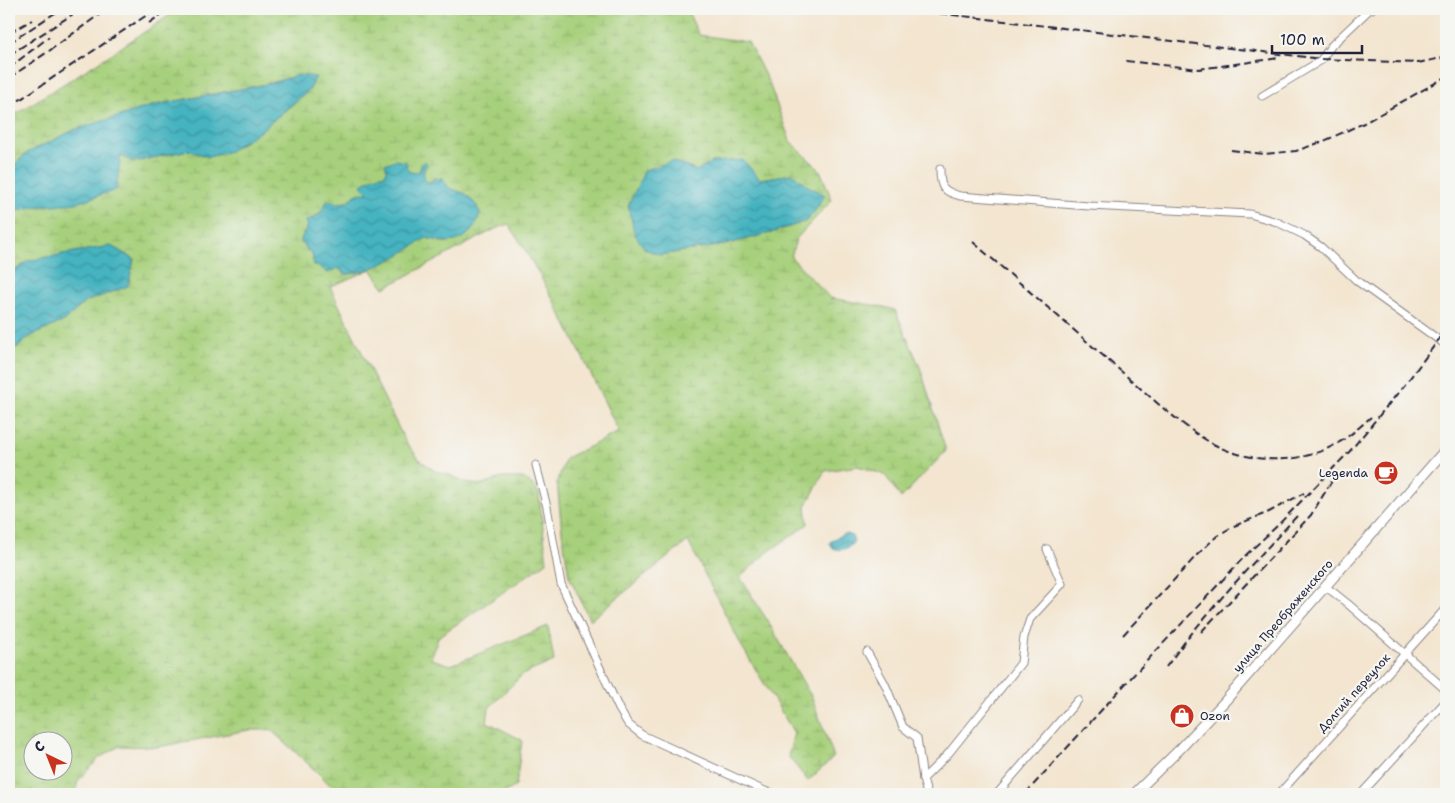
<svg xmlns="http://www.w3.org/2000/svg" width="1455" height="803" font-family="'Shantell Sans',sans-serif">
<style>
.wetland{fill:url(#wetland-marsh);stroke:#64795b;fill-rule:evenodd}
.water{fill:url(#water-waves);stroke:#336a7e}
.lines{fill:none;stroke-linecap:round;stroke-linejoin:round}
.minor-casing{stroke:#8a8485;stroke-width:9}
.tertiary-casing{stroke:#8a8485;stroke-width:11}
.minor{stroke:#fff;stroke-width:7}
.tertiary{stroke:#fff;stroke-width:9}
.rail{stroke:#22223b;stroke-width:2;stroke-dasharray:8 4;stroke-linecap:butt}
.labels{text-anchor:middle;stroke-width:4.5;stroke-linejoin:round;paint-order:stroke}
.poi-label{font-size:12px;fill:#22223b;stroke:#f6f6f2;text-anchor:end}
.street-label{font-size:12px;fill:#22223b;stroke:#f6f6f2}
</style>
<defs>
<pattern id="wetland-marsh" width="20" height="14" patternUnits="userSpaceOnUse" patternTransform="scale(1.25)"><rect width="20" height="14" fill="#a7d07b"/><path d="M1 5h8M5 5V1M11 12h8M15 12V8" fill="none" stroke="#8fb26b"/></pattern>
<pattern id="water-waves" width="16" height="10" patternUnits="userSpaceOnUse" patternTransform="scale(1.25)"><rect width="16" height="10" fill="#44b3c0"/><path d="M0 5q4-4 8 0t8 0" fill="none" stroke="#38919d"/></pattern>
</defs>
<rect width="100%" height="100%" fill="#f6f6f2"/>
<filter id="ink" filterUnits="userSpaceOnUse"><feTurbulence type="fractalNoise" baseFrequency=".02" numOctaves="2"/><feDisplacementMap in="SourceGraphic" scale="10" xChannelSelector="R" yChannelSelector="G"/><feConvolveMatrix kernelMatrix="1 2 1 2 8 2 1 2 1" color-interpolation-filters="sRGB"/></filter>
<filter id="wash" filterUnits="userSpaceOnUse"><feTurbulence type="fractalNoise" baseFrequency=".0096" numOctaves="4" result="noise"/><feDisplacementMap in="SourceGraphic" scale="20" xChannelSelector="R" yChannelSelector="G"/><feGaussianBlur stdDeviation="1.12" result="paint"/><feColorMatrix in="noise" values="0 0 0 0 0 0 0 0 0 0 0 0 0 0 0 0 0 1.4 0 .05"/><feComposite in="paint" operator="in"/></filter>
<g filter="url(#wash)">
<rect width="100%" height="100%" fill="#f3e5cf"/>
<!-- wetland -->
<path class="wetland" d="M179,9H689L688,12L699,35L748,42L769,83L790,141L820,170L832,200L796,239L791,257L830,298L884,307L895,310L920,367L946,451L901,498L885,475L858,466L825,471L806,506L808,524L768,552L740,577L767,620L811,696L834,757L808,781L788,756L794,733L741,645L688,541L590,620L569,576L562,532L557,482L566,458L619,432C585,362 551,289 509,224L495,229L384,288L371,269L330,287L405,441L420,460L435,471L453,476L465,483L480,485L501,478H523L534,486L539,494L547,562L438,637L431,659L451,665L548,626L554,661L522,675L489,708L487,722L522,740L516,786L502,794H339L317,772L271,730H249L157,747L120,746L99,758L77,782V794H9V343L17,348L29,337L64,321L85,302L128,286L134,259L110,246L28,261L9,275V213L31,207L121,156L134,162L188,150L208,157L228,152L259,132L310,90L298,75L267,84L155,105L74,130L27,153L9,170V118L108,56ZM712,162L760,179L793,174L808,187L825,195L806,221L774,232L724,245L660,255L697,171ZM406,167L408,171L414,173L423,170L424,177L427,183L432,181L435,178L436,181L440,182L442,178L449,188L466,194L436,240L426,238L394,257L351,274H345L338,268L326,272L324,268L313,261L312,253L305,244L304,232L308,226L306,221C319,216 321,211 330,201C339,205 348,203 355,195L368,193L365,182L380,175H385L387,170ZM32,740H62V770H32Z"/>
<!-- water -->
<g class="water">
<path d="M298,75L316,77L310,89L259,132L228,152L208,157L188,150L134,162L121,156L116,190L76,203L31,207L9,213V170L27,153L74,130L155,105L267,84Z"/>
<path d="M395,160L406,162L408,171L414,173L420,171L421,164L425,161L427,165C422,172 423,176 427,183L432,181L435,177L437,181H439V178H442L449,188L466,194L477,206L480,214C476,228 467,240 450,242C443,243 434,239 426,238C403,253 373,273 345,274L338,268L328,273C322,270 323,266 314,266L312,253L307,250L304,244L301,243V239L308,226L306,221C317,217 323,213 326,202L330,201C336,204 343,204 350,200C352,199 353,196 356,195C359,192 364,194 368,193L361,186C367,180 377,174 385,175L387,170L385,164Z"/>
<path d="M743,160L760,179L793,174L808,186L825,195L815,211L806,221L774,232L724,245L660,255L645,249L635,235L628,206L645,170L672,161L697,171L712,162Z"/>
<path d="M111,246L134,259L128,286L85,302L64,321L29,337L17,348L9,343V275L28,261L62,254Z"/>
<path d="M843,534H846L852,536L854,542C849,548 841,552 833,548L830,543L832,540Z"/>
</g>
</g>
<g filter="url(#ink)">
<g class="lines">
<defs>
<g id="minor">
<path d="M1262,96L1320,61L1332,45L1370,9H1372"/>
<path d="M940,169C940,187 942,191 960,196L1089,206L1250,214L1277,222L1304,235L1321,247L1357,281L1446,345"/>
<path d="M536,465L547,507L561,584L619,709L628,724L642,735L767,792L776,794"/>
<path d="M1325,587L1333,592L1348,604L1446,690"/>
<path d="M867,652L885,684L903,727L917,738L923,779"/>
<path d="M927,794L923,779L948,754L1021,663L1024,637L1030,619L1062,584L1047,549"/>
<path d="M997,794L1078,700"/>
<path d="M1279,794L1446,608"/>
<path d="M1361,794L1446,701"/>
<path d="M1443,794L1446,791"/>
</g>
<path id="tertiary" d="M1134,794L1180,749L1225,701L1446,449"/>
</defs>
<!-- minor casing -->
<use href="#minor" class="minor-casing"/>
<!-- tertiary casing -->
<use href="#tertiary" class="tertiary-casing"/>
<!-- minor -->
<use href="#minor" class="minor"/>
<!-- tertiary -->
<use href="#tertiary" class="tertiary"/>
<!-- rail -->
<g class="rail">
<path d="M904,9L1322,59L1418,63L1446,57"/>
<path d="M149,23L169,9"/>
<path d="M9,33L32,20"/>
<path d="M9,43L61,9"/>
<path d="M9,55L81,9"/>
<path d="M1126,61L1199,69L1279,58"/>
<path d="M9,68L49,37"/>
<path d="M9,78L49,51L107,9"/>
<path d="M9,107L156,9"/>
<path d="M1231,150L1264,154L1296,151L1324,141L1366,122L1446,77"/>
<path d="M973,242L1163,408C1179,421 1195,434 1213,444C1251,464 1301,465 1338,443C1350,436 1361,426 1371,417"/>
<path d="M1201,632L1311,515L1338,471"/>
<path d="M1123,635L1198,554L1217,536L1234,526L1269,512L1304,493"/>
<path d="M1166,667C1205,613 1252,564 1298,515"/>
<path d="M1025,794L1127,682L1246,555L1278,525L1350,451L1407,382L1446,330"/>
</g>
</g>
</g>
<!-- icons -->
<defs>
<symbol id="cafe-disc" viewBox="-11 -11 22 22"><circle r="9.5" fill="#c8321e" stroke="#f6f6f2"/><path d="M-5.5-4.5H6V0H3Q3 3.5 0 3.5H-2.5Q-5.5 3.5-5.5 0ZM3-3.2v2h1.7v-2ZM-6 4.5H4V6H-6Z" fill="#fff"/></symbol>
<symbol id="shop-disc" viewBox="-11 -11 22 22"><circle r="9.5" fill="#c8321e" stroke="#f6f6f2"/><path d="M-5-2.5h2.3a2.7 3.5 0 0 1 5.4 0H5L5.5 6h-11ZM-1.5-2.5h3a1.5 2.3 0 0 0-3 0Z" fill="#fff"/></symbol>
</defs>
<g fill-rule="evenodd">
<use href="#cafe-disc" x="1372" y="459" width="28" height="28"/>
<use href="#shop-disc" x="1168" y="702" width="28" height="28"/>
</g>
<g class="labels">
<!-- poi labels -->
<g class="poi-label">
<text x="1368" y="477">Legenda</text>
<text x="1200" y="720" text-anchor="start">Ozon</text>
</g>
<!-- street labels -->
<g class="street-label">
<text transform="translate(1283 616) rotate(-49)" y="4">улица Преображенского</text>
<text transform="translate(1354 693) rotate(-48)" y="4">Долгий переулок</text>
</g>
</g>
<!-- margin -->
<rect width="1455" height="803" fill="none" stroke="#f6f6f2" stroke-width="30"/>
<!-- north arrow -->
<g transform="translate(48 756) rotate(317)"><circle r="24" fill="#f6f6f2" stroke="#a1a1a9"/>
<path d="M0-4L9 19L0 12L-9 19Z" fill="#c8321e"/>
<text y="-8" font-size="14" font-weight="bold" text-anchor="middle" fill="#22223b">С</text>
</g>
<!-- scale -->
<path d="M1272 45v8h90v-8" fill="none" stroke="#22223b" stroke-width="2.5"/>
<text x="1280" y="45" font-size="15" fill="#22223b" stroke="#f6f6f2" stroke-width="4" paint-order="stroke">100 m</text>
</svg>
